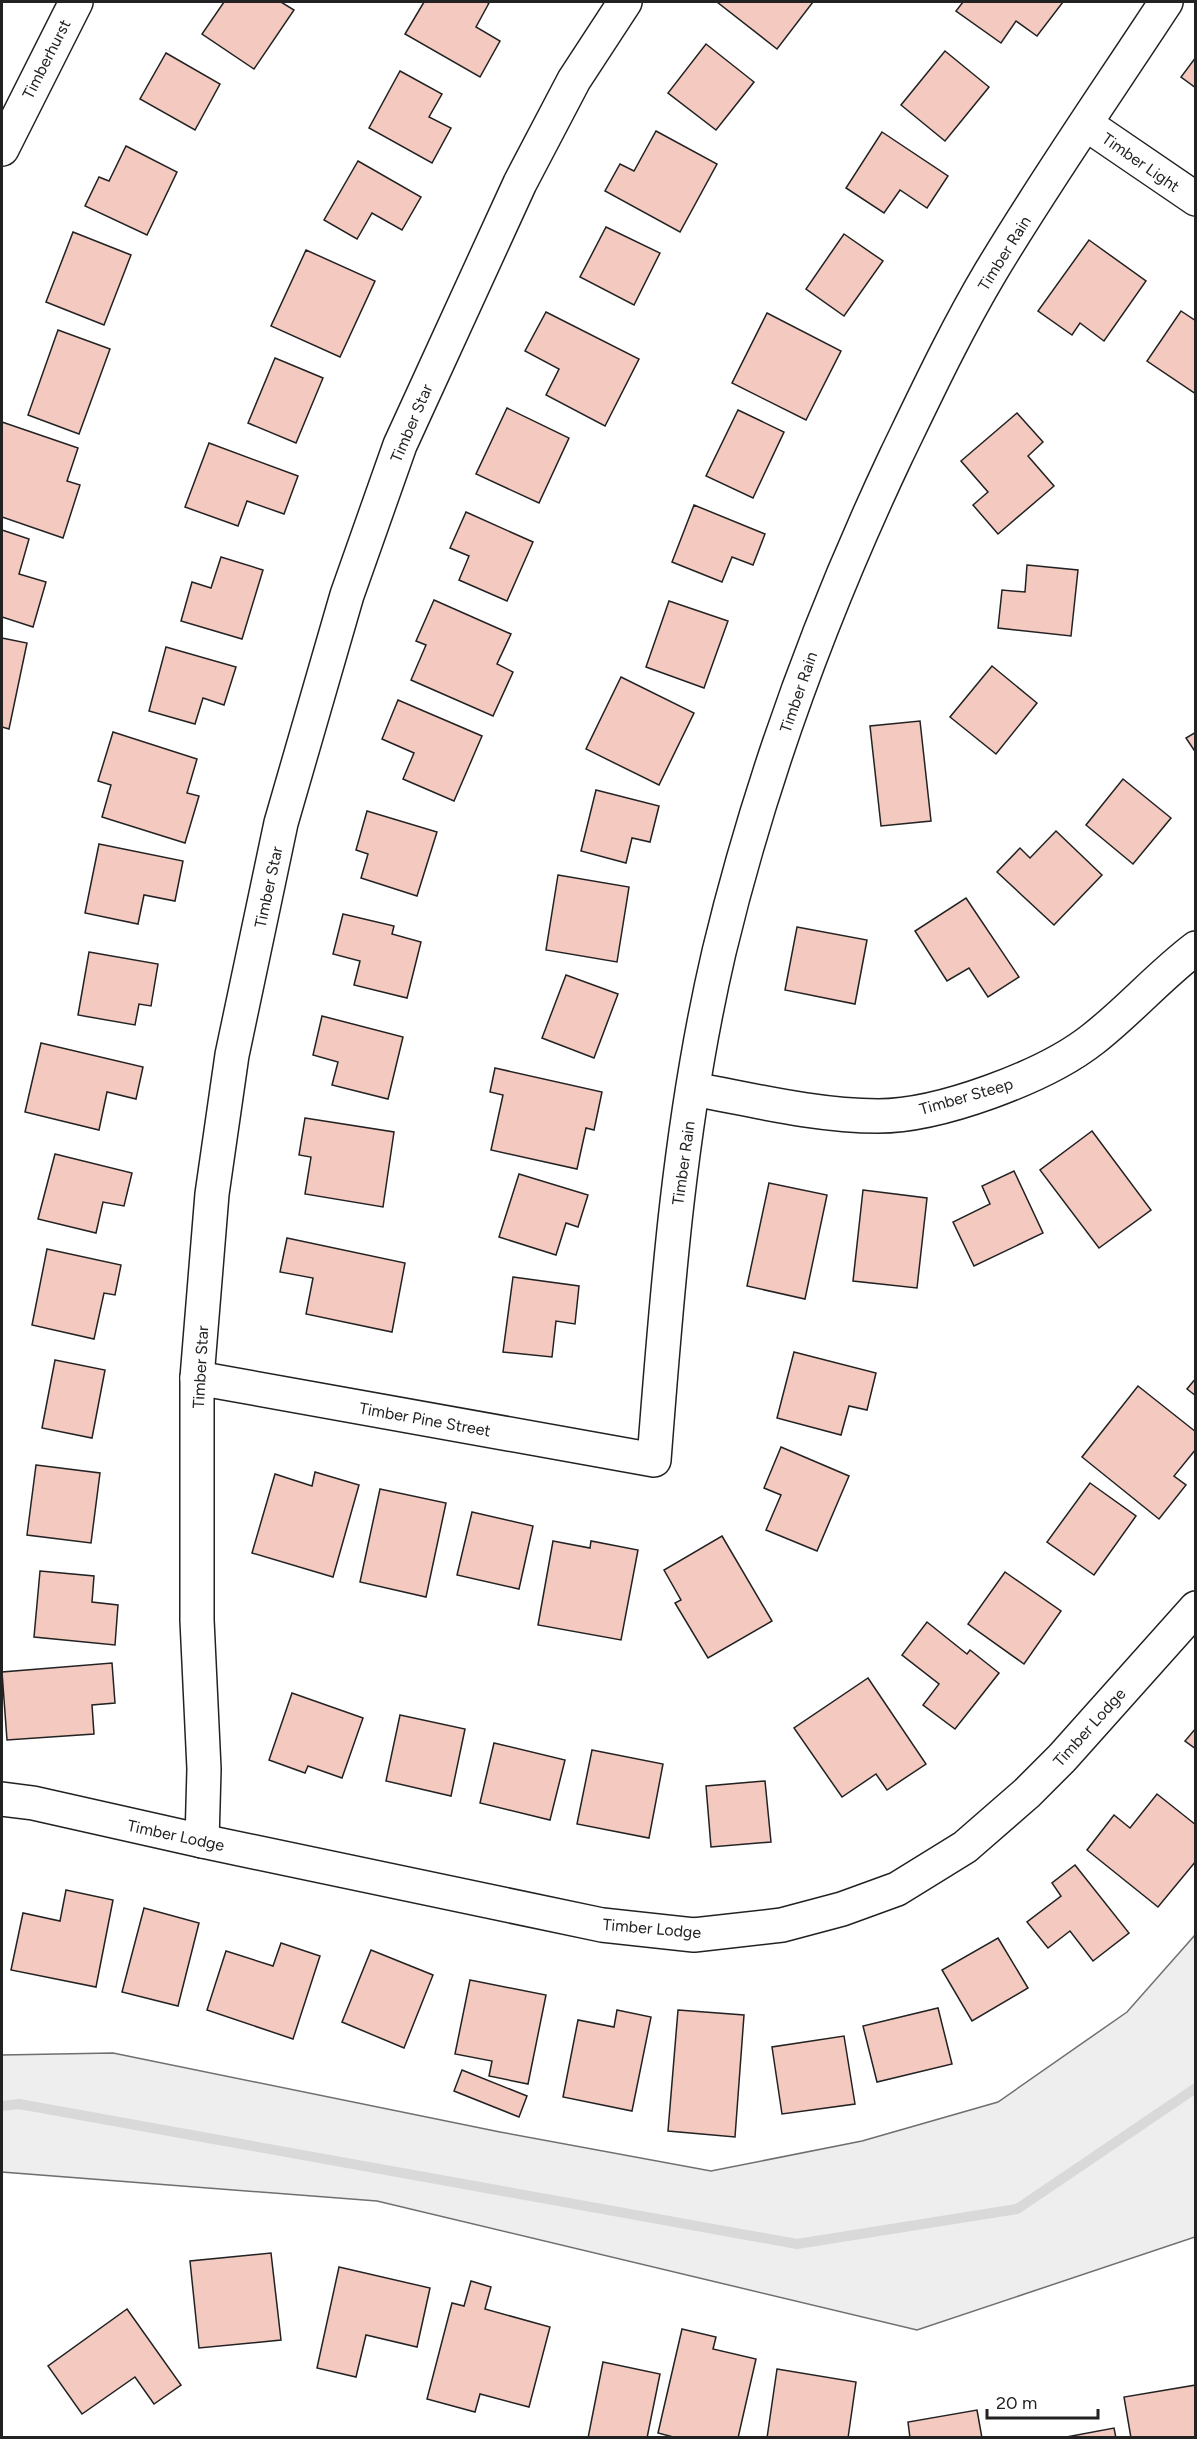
<svg xmlns="http://www.w3.org/2000/svg" width="1197" height="2439" font-family="Figtree,sans-serif">
<style>
.green{fill:#eee;stroke:#6f6f6f;stroke-width:1.5}
.lines{fill:none;stroke-linecap:round;stroke-linejoin:round}
.stream{stroke:#d9d9d9;stroke-width:10}
.building{fill:#f3c9c0;stroke:#222;stroke-width:1.5}
.minor-casing{stroke:#222;stroke-width:36}
.minor{stroke:#fff;stroke-width:33}
.labels{text-anchor:middle;stroke-width:4.5;stroke-linejoin:round;paint-order:stroke}
.street-label{font-size:16px;fill:#222;stroke:#fff}
</style>
<rect width="100%" height="100%" fill="#fff"/>
<!-- green -->
<path class="green" d="M1195,1935V2237L917,2330L377,2201L2,2172V2055L113,2053L500,2132L711,2171L862,2141L998,2102L1127,2012Z"/>
<g class="lines">
<!-- stream -->
<path class="stream" d="M2,2106L19,2104L797,2244L1017,2209L1196,2088"/>
</g>
<!-- building -->
<g class="building">
<path d="M224,2H281L294,10L254,69L202,34Z"/>
<path d="M424,2H486L489,3L476,27L500,41L480,77L405,34Z"/>
<path d="M717,2H813L777,49Z"/>
<path d="M963,2H1063L1037,36L1016,21L1001,43L956,11Z"/>
<path d="M706,44L754,82L716,130L668,93Z"/>
<path d="M945,51L989,87L945,141L901,105Z"/>
<path d="M166,53L220,84L195,130L140,99Z"/>
<path d="M1196,57V88L1181,77Z"/>
<path d="M400,71L442,94L429,117L451,128L432,163L369,128Z"/>
<path d="M656,131L717,164L680,232L605,191L620,164L634,171Z"/>
<path d="M882,132L948,176L927,208L900,190L884,213L846,188Z"/>
<path d="M126,146L177,172L147,235L85,206L99,177L109,181Z"/>
<path d="M358,161L421,197L402,230L372,213L357,239L324,220Z"/>
<path d="M606,227L660,253L634,305L580,277Z"/>
<path d="M73,232L131,255L104,325L46,302Z"/>
<path d="M844,234L883,261L844,316L806,289Z"/>
<path d="M1089,240L1146,281L1104,341L1080,323L1072,335L1038,311Z"/>
<path d="M306,250L375,281L340,357L271,326Z"/>
<path d="M1181,311L1196,321V394L1147,361Z"/>
<path d="M546,312L639,359L605,426L546,395L559,369L525,351Z"/>
<path d="M767,313L841,351L806,420L732,383Z"/>
<path d="M58,330L110,349L79,434L28,415Z"/>
<path d="M275,358L323,378L296,443L248,423Z"/>
<path d="M507,408L569,438L539,503L476,474Z"/>
<path d="M738,410L784,432L753,498L706,476Z"/>
<path d="M1017,413L1043,442L1028,456L1054,486L998,534L973,505L988,492L961,461Z"/>
<path d="M2,422L78,448L67,481L80,485L63,538L2,517Z"/>
<path d="M209,443L298,476L284,514L247,501L238,526L185,507Z"/>
<path d="M694,505L765,534L753,565L732,557L722,582L672,562Z"/>
<path d="M466,512L533,542L507,601L459,580L469,556L450,548Z"/>
<path d="M2,530L29,539L19,574L46,582L33,627L2,617Z"/>
<path d="M221,557L263,570L242,639L181,621L192,582L211,588Z"/>
<path d="M1027,565L1078,570L1071,636L998,628L1002,590L1025,592Z"/>
<path d="M434,600L511,634L497,664L513,672L493,716L411,680L426,645L416,641Z"/>
<path d="M669,601L728,621L704,688L646,667Z"/>
<path d="M2,638L27,643L9,729L2,727Z"/>
<path d="M166,647L236,667L224,705L203,698L195,724L149,711Z"/>
<path d="M992,666L1037,703L996,754L950,717Z"/>
<path d="M621,677L694,713L659,785L586,749Z"/>
<path d="M398,700L482,736L454,801L403,779L414,753L382,739Z"/>
<path d="M920,721L931,821L881,826L870,726Z"/>
<path d="M113,732L197,759L187,793L199,796L185,843L102,817L111,785L98,781Z"/>
<path d="M1196,732V753L1186,738Z"/>
<path d="M1123,779L1171,818L1133,864L1086,825Z"/>
<path d="M596,790L659,806L650,842L632,838L626,863L581,851Z"/>
<path d="M367,811L437,832L417,896L361,878L368,854L356,850Z"/>
<path d="M1056,831L1102,875L1054,925L997,872L1020,848L1030,858Z"/>
<path d="M99,844L183,861L175,901L144,895L138,924L85,913Z"/>
<path d="M558,875L629,887L617,962L546,950Z"/>
<path d="M966,898L1019,977L988,997L969,968L947,981L915,931Z"/>
<path d="M343,914L394,926L392,934L421,942L407,998L354,985L360,961L333,954Z"/>
<path d="M797,927L867,940L855,1004L785,990Z"/>
<path d="M89,952L158,964L151,1006L139,1004L135,1025L78,1015Z"/>
<path d="M566,975L618,994L594,1058L542,1038Z"/>
<path d="M322,1016L403,1037L388,1099L332,1085L338,1062L313,1055Z"/>
<path d="M41,1043L143,1067L136,1099L107,1092L99,1130L25,1112Z"/>
<path d="M495,1068L602,1092L594,1130L586,1128L577,1169L491,1150L503,1095L490,1092Z"/>
<path d="M305,1118L394,1132L383,1207L305,1194L311,1157L299,1155Z"/>
<path d="M1092,1131L1151,1210L1099,1248L1040,1170Z"/>
<path d="M55,1154L132,1173L124,1206L103,1202L96,1233L38,1219Z"/>
<path d="M1014,1171L1043,1233L974,1266L953,1222L990,1204L982,1186Z"/>
<path d="M519,1174L588,1195L578,1227L566,1223L556,1255L499,1237Z"/>
<path d="M769,1183L827,1195L805,1299L747,1286Z"/>
<path d="M863,1190L927,1198L917,1288L853,1281Z"/>
<path d="M287,1238L405,1263L392,1332L306,1314L313,1278L280,1272Z"/>
<path d="M47,1249L121,1265L115,1295L104,1293L94,1339L32,1325Z"/>
<path d="M513,1277L579,1286L575,1324L556,1321L552,1357L503,1352Z"/>
<path d="M794,1352L876,1373L867,1410L849,1406L841,1435L777,1418Z"/>
<path d="M55,1360L105,1370L92,1438L42,1428Z"/>
<path d="M1196,1378V1396L1187,1389Z"/>
<path d="M1138,1386L1196,1432V1449L1174,1476L1186,1485L1159,1519L1082,1457Z"/>
<path d="M781,1447L849,1476L817,1551L766,1530L781,1495L764,1488Z"/>
<path d="M36,1465L100,1473L91,1543L27,1535Z"/>
<path d="M315,1472L359,1485L333,1577L252,1553L275,1474L312,1486Z"/>
<path d="M1090,1483L1136,1516L1094,1575L1047,1542Z"/>
<path d="M380,1489L446,1503L426,1597L360,1582Z"/>
<path d="M472,1512L533,1526L519,1589L457,1575Z"/>
<path d="M722,1536L772,1621L708,1658L675,1603L681,1600L664,1570Z"/>
<path d="M553,1541L590,1548L591,1541L638,1550L621,1640L538,1625Z"/>
<path d="M40,1571L94,1576L92,1602L118,1605L115,1645L34,1637Z"/>
<path d="M1005,1572L1061,1611L1024,1664L968,1624Z"/>
<path d="M927,1622L967,1654L970,1650L999,1673L955,1729L923,1705L939,1684L902,1655Z"/>
<path d="M112,1663L115,1703L92,1705L94,1734L7,1740L2,1672Z"/>
<path d="M868,1678L926,1764L887,1790L876,1774L842,1797L794,1728Z"/>
<path d="M292,1693L363,1718L342,1778L308,1766L305,1773L269,1760Z"/>
<path d="M400,1715L465,1729L451,1796L386,1781Z"/>
<path d="M1196,1728V1749L1185,1741Z"/>
<path d="M494,1743L565,1760L550,1820L480,1803Z"/>
<path d="M592,1750L663,1764L649,1838L577,1824Z"/>
<path d="M765,1781L771,1842L711,1847L706,1786Z"/>
<path d="M1157,1794L1196,1825V1861L1158,1907L1087,1850L1114,1815L1130,1828Z"/>
<path d="M1075,1865L1129,1933L1093,1961L1070,1931L1048,1948L1027,1922L1061,1896L1052,1883Z"/>
<path d="M66,1890L113,1900L96,1987L11,1970L23,1913L60,1921Z"/>
<path d="M144,1908L199,1923L178,2006L122,1992Z"/>
<path d="M998,1938L1028,1988L972,2021L942,1970Z"/>
<path d="M281,1943L320,1956L293,2039L207,2010L226,1951L273,1966Z"/>
<path d="M371,1950L433,1975L404,2048L342,2022Z"/>
<path d="M470,1980L546,1995L528,2084L489,2076L492,2061L455,2054Z"/>
<path d="M938,2008L952,2064L877,2082L863,2026Z"/>
<path d="M617,2010L651,2017L632,2111L563,2097L578,2020L614,2027Z"/>
<path d="M678,2010L744,2015L735,2137L668,2131Z"/>
<path d="M844,2036L855,2104L782,2114L772,2047Z"/>
<path d="M462,2070L527,2096L519,2117L454,2091Z"/>
<path d="M271,2253L281,2340L199,2348L190,2261Z"/>
<path d="M339,2267L430,2288L417,2347L366,2335L356,2377L317,2368Z"/>
<path d="M471,2281L491,2287L485,2309L550,2327L529,2407L480,2394L475,2412L427,2399L452,2303L464,2306Z"/>
<path d="M127,2309L181,2385L154,2404L135,2377L82,2414L48,2366Z"/>
<path d="M682,2329L716,2337L713,2349L756,2359L738,2438H677L658,2433Z"/>
<path d="M603,2362L660,2374L647,2438H588Z"/>
<path d="M777,2369L856,2382L848,2438H767Z"/>
<path d="M1196,2385V2438H1131L1124,2397Z"/>
<path d="M977,2410L982,2438H910L908,2422Z"/>
<path d="M1114,2428L1116,2438H1061Z"/>
</g>
<g class="lines">
<defs>
<g id="minor">
<path d="M1086,124L1196,199"/>
<path d="M2,149L76,2"/>
<path d="M693,1089C753,1100 816,1116 878,1116C939,1116 1045,1077 1093,1039C1129,1011 1159,976 1196,948"/>
<path d="M197,1378L654,1460C667,1290 680,1119 719,952C760,781 821,615 896,456C926,394 955,332 990,273C1045,181 1107,92 1166,2"/>
<path d="M2,1799L33,1803L202,1841L602,1925L694,1935L782,1925L842,1909L897,1889L965,1847L1027,1793L1062,1758L1196,1608"/>
<path d="M202,1841L204,1769L197,1620V1378L212,1194L232,1055L281,823L347,595L400,445L520,183L574,80L625,2"/>
</g>
</defs>
<!-- minor casing -->
<use href="#minor" class="minor-casing"/>
<!-- minor -->
<use href="#minor" class="minor"/>
</g>
<g class="labels">
<!-- street labels -->
<g class="street-label">
<text transform="translate(46 59) rotate(-63)" y="6">Timberhurst</text>
<text transform="translate(1141 162) rotate(35)" y="6">Timber Light</text>
<text transform="translate(1004 253) rotate(-58)" y="6">Timber Rain</text>
<text transform="translate(411 423) rotate(-67)" y="6">Timber Star</text>
<text transform="translate(798 692) rotate(-71)" y="6">Timber Rain</text>
<text transform="translate(268 887) rotate(-78)" y="6">Timber Star</text>
<text transform="translate(966 1096) rotate(-16)" y="6">Timber Steep</text>
<text transform="translate(683 1163) rotate(-82)" y="6">Timber Rain</text>
<text transform="translate(200 1367) rotate(-87)" y="6">Timber Star</text>
<text transform="translate(425 1419) rotate(10)" y="6">Timber Pine Street</text>
<text transform="translate(1089 1727) rotate(-48)" y="6">Timber Lodge</text>
<text transform="translate(176 1835) rotate(12)" y="6">Timber Lodge</text>
<text transform="translate(652 1928) rotate(5)" y="6">Timber Lodge</text>
</g>
</g>
<!-- border -->
<rect width="1197" height="2439" fill="none" stroke="#222222" stroke-width="6"/>
<!-- scale -->
<path d="M987 2409v9h111v-9" fill="none" stroke="#222222" stroke-width="3"/>
<text x="996" y="2409" font-size="18" fill="#222222" stroke="#ffffff" stroke-width="4.5" paint-order="stroke">20 m</text>
</svg>
